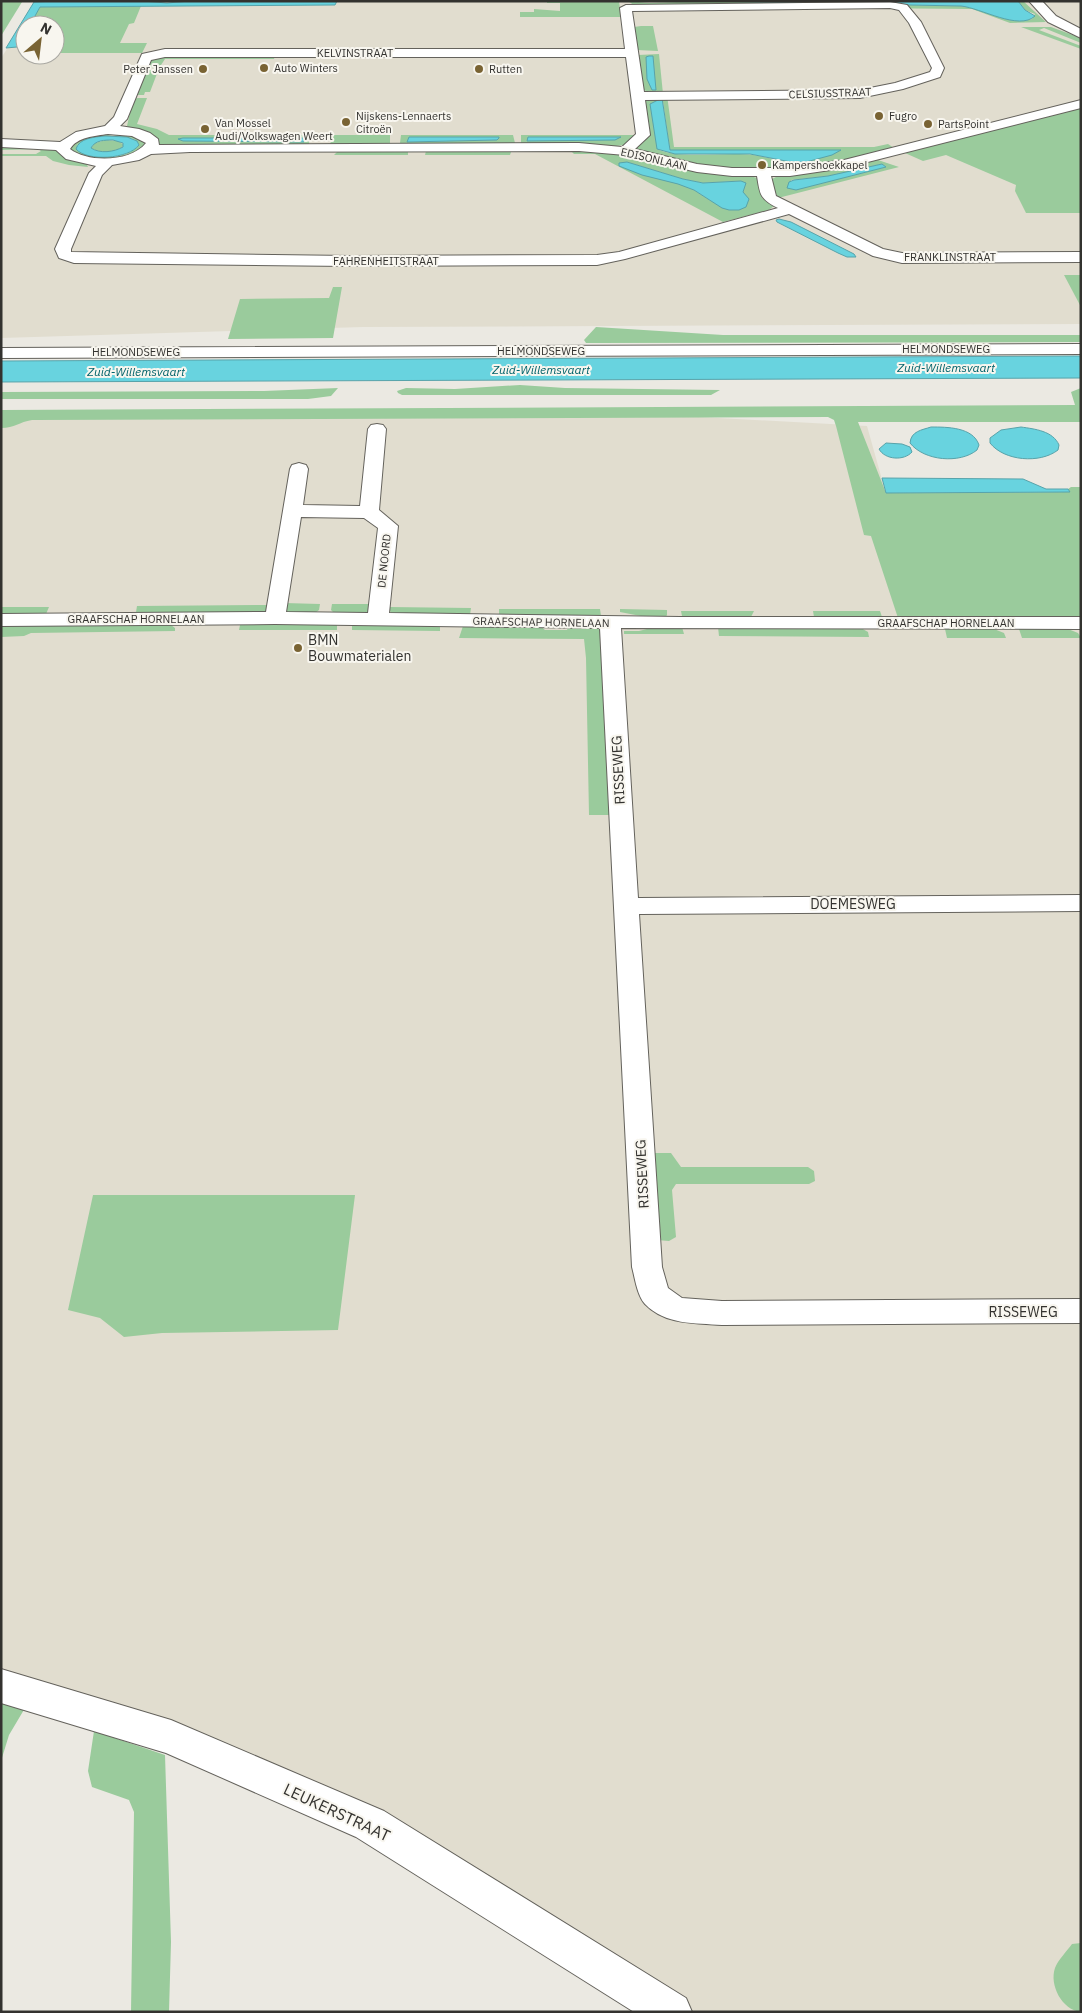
<svg xmlns="http://www.w3.org/2000/svg" width="1082" height="2013" font-family="'IBM Plex Sans',sans-serif">
<style>
.built{fill:#e1ddcf;fill-rule:evenodd}
.green{fill:#9acb9c;fill-rule:evenodd}
.water{fill:#68d3df;stroke:#58a3aa;fill-rule:evenodd}
.lines{fill:none;stroke-linecap:round;stroke-linejoin:round}
.minor-casing{stroke:#64625c;stroke-width:2}
.minor{fill:#fff;fill-rule:evenodd}
.poi-dot{fill:#796333;stroke:#f8f6ef;stroke-width:2}
.labels{text-anchor:middle;stroke-width:4;stroke-linejoin:round;paint-order:stroke}
.far-street-label{font-size:11px;fill:#33322f;stroke:#f8f6ef}
.far-poi-label{font-size:11px;fill:#33322f;stroke:#f8f6ef;text-anchor:start}
.far-water-label{font-size:12px;font-style:italic;fill:#00626a;stroke:#f8f6ef}
.poi-label{font-size:14px;fill:#33322f;stroke:#f8f6ef;text-anchor:start}
.street-label{font-size:14px;fill:#33322f;stroke:#f8f6ef}
.near-street-label{font-size:16px;fill:#33322f;stroke:#f8f6ef}
</style>
<rect width="100%" height="100%" fill="#ebe9e2"/>
<!-- built -->
<g class="built">
<path d="M39,1H1081V324L363,327L1,338V58ZM25,25H55V55H25Z"/>
<path d="M589,411L867,426L914,594L1081,596V2012H681L396,1851L167,1745L1,1693V413Z"/>
</g>
<!-- green -->
<g class="green">
<path d="M1,1L22,2L1,36Z"/>
<path d="M547,1H619L621,17H520V12H534V9L560,11V3H547Z"/>
<path d="M628,1L649,3L705,1L961,6C985,8 1008,25 1032,19L1035,14L1025,10L1018,1H1023L1046,22L1010,23L972,9L635,6Z"/>
<path d="M141,6L134,23L129,24L120,43H147L142,53H55V25H30L40,7Z"/>
<path d="M641,26H653L658,51L637,50L634,27Z"/>
<path d="M1021,27H1051L1081,38V43L1044,28L1039,30L1081,46V49Z"/>
<path d="M659,54L663,94L650,93L642,89L638,55Z"/>
<path d="M165,55L275,56L274,59H165L159,68L146,67L149,59Z"/>
<path d="M150,70L158,71L150,92H145L144,95H137L145,72Z"/>
<path d="M667,95L674,147H874L888,144L894,148L843,162L781,171L708,167L635,149L644,101L652,96ZM663,102L670,150H840C829,154 818,159 807,162C789,165 770,157 753,155C727,151 678,160 657,149Z"/>
<path d="M138,98H147L137,124L157,129L169,135H310L309,144L303,146L157,145L127,126L133,99ZM183,138H304V142L183,141L179,139Z"/>
<path d="M1081,108V213H1026L1015,191L1016,185L946,155L923,161L905,153Z"/>
<path d="M103,133L134,135L144,142L145,145C131,159 84,166 71,149V145L82,138ZM113,135L134,139L139,145C126,161 91,160 77,149V145L88,139Z"/>
<path d="M334,135H390V143L383,145L330,144Z"/>
<path d="M401,135H513L515,143L508,145L405,146L400,143ZM409,137H499V138L497,140L408,142Z"/>
<path d="M521,135H636L624,145L616,146L527,145L521,143Z"/>
<path d="M106,140L118,141L124,145C117,154 100,154 91,148L95,143Z"/>
<path d="M1,146H42L57,150L66,158L86,163L88,167L69,165L53,161L46,156H1V154H36L41,151L38,149L1,150Z"/>
<path d="M569,149L615,152L693,170L750,176L757,178L762,198L774,206L769,210L723,222L595,154H574ZM627,162L683,179L703,183L741,181L743,186V192L711,201L694,190Z"/>
<path d="M506,150L511,152L510,155H425L426,151Z"/>
<path d="M338,151H408V155H334Z"/>
<path d="M878,160L899,167L778,198L770,180L778,176L814,173ZM882,164L886,167L793,190L791,180L829,176Z"/>
<path d="M1064,275H1081V307Z"/>
<path d="M333,287H342L333,338L228,339L240,299L329,298Z"/>
<path d="M596,327L723,335H1081V342L586,343L584,340Z"/>
<path d="M520,385L565,388L720,390L711,395H402L398,393L397,391L406,388L455,389Z"/>
<path d="M338,388L331,396L308,399H1V392L264,391Z"/>
<path d="M1081,388V422H858L886,493L1069,492L1068,489L1071,487H1081V620L898,618L871,536L864,535L836,426L834,420L828,417L32,420C19,422 15,428 1,428V410L1075,405L1071,392Z"/>
<path d="M284,603L320,604L319,610L315,613H286Z"/>
<path d="M332,604H371L369,613H334L331,610Z"/>
<path d="M267,605L266,613H139L136,612L137,606Z"/>
<path d="M1,607H49L46,614L1,615Z"/>
<path d="M389,607L471,608L470,615L391,614Z"/>
<path d="M499,609H600L601,616H501L499,614Z"/>
<path d="M620,609L667,610V615L665,618H651L620,612Z"/>
<path d="M681,611H754L751,617L688,618L682,616Z"/>
<path d="M813,611H880L882,617L817,619L814,617Z"/>
<path d="M168,623L175,628V631L31,633L24,636L1,637V625Z"/>
<path d="M245,623L336,624L337,625V630H239L240,625Z"/>
<path d="M355,624L437,625L440,627V631L352,630V625Z"/>
<path d="M467,625H539L545,630H567L569,625L597,627L603,630L610,815H589L586,658L584,639L459,638L463,626Z"/>
<path d="M655,627H682L684,634H624V631H639Z"/>
<path d="M718,627L861,628L868,632L869,637L719,636Z"/>
<path d="M945,629H994L1004,633L1006,638H947Z"/>
<path d="M1019,629H1068L1078,633L1081,638H1022Z"/>
<path d="M652,1153H671L681,1167H808L814,1171L815,1181L809,1184H676L672,1190L676,1237L669,1241L657,1240Z"/>
<path d="M93,1195H355L338,1330L162,1333L124,1337L100,1318L68,1310Z"/>
<path d="M1,1700L25,1708L9,1735L1,1761Z"/>
<path d="M94,1731L165,1755L171,1942L169,2012H131L134,1812L129,1800L92,1787L88,1771Z"/>
<path d="M1081,1943V2012C1062,2010 1049,1985 1055,1968C1058,1960 1067,1951 1072,1944Z"/>
</g>
<!-- water -->
<g class="water">
<path d="M57,1H142L167,3L190,1H337L335,5L40,7L30,25H25V33L17,47L6,48L34,2Z"/>
<path d="M705,1H1018L1025,10L1035,16C1019,31 981,8 961,6Z"/>
<path d="M649,56H653L656,90H652L647,79L646,57Z"/>
<path d="M662,98L670,150H841L832,155L806,162H791L750,154H675L657,149L650,104Z"/>
<path d="M105,136L127,137L137,141L139,145C129,159 87,162 76,149C79,138 95,137 105,136ZM113,140L123,143V147C114,152 100,154 91,148C95,140 105,140 113,140Z"/>
<path d="M409,137H499V138L497,140L407,142Z"/>
<path d="M528,137H621L615,140L527,141Z"/>
<path d="M183,138H304V142L183,141L178,139Z"/>
<path d="M627,162L683,179L703,183L741,181L746,183L743,192L749,199L746,207L739,210H729L722,208L694,190L678,184L642,175L619,166V163Z"/>
<path d="M882,164L886,167L796,190L787,188L789,182L794,180L828,176Z"/>
<path d="M779,219L791,222L854,254L856,257H847L838,253L777,222L776,220Z"/>
<path d="M1081,356V378L1,382V361Z"/>
<path d="M931,427C947,427 973,427 979,445L977,450C960,464 924,461 910,443C911,431 922,430 931,427Z"/>
<path d="M1021,427C1035,429 1053,431 1059,445L1058,450C1040,464 1004,461 990,443V438L1001,430Z"/>
<path d="M886,443L902,444L910,447L912,452C904,461 885,460 879,449Z"/>
<path d="M882,478L1023,479L1046,489H1068L1070,492L886,493Z"/>
</g>
<g class="lines">
<defs>
<g id="minor">
<path d="M1029,1H1042L1056,16L1081,29V38L1048,22Z"/>
<path d="M890,2L907,5L921,22L944,68L940,77L903,89L860,98L645,100L650,135L635,149L697,164L732,168H790L844,160L1081,100V108L844,168L790,176H771L776,196L883,249L902,253L1081,252V262L902,263L873,256L789,214L625,259L597,265L349,266L74,263L59,258L55,249L89,173L96,166L66,159L56,150L1,147V139L60,142L76,132L105,126L114,117L142,54L165,49H625L620,8L626,5ZM890,8L899,10L909,23L932,68L930,72L895,83L860,90L644,92L632,11ZM165,57H626L636,134L622,147L579,143L159,145L158,139L150,133L139,129L120,126L127,119L151,60ZM108,134L132,136L146,143C131,162 88,163 70,149C77,137 95,136 108,134ZM579,151L625,155L697,172L732,176H757C760,195 760,199 778,208L619,252L597,255L349,256L71,252V249L102,175L112,165L139,160L151,154L190,152Z"/>
<path d="M1081,344V354L1,358V348Z"/>
<path d="M377,424L383,425L386,429L379,510L398,526L389,613L680,617H1081V629L621,628L638,898L1081,895V911L639,914L662,1267L668,1288L682,1298L722,1301L1081,1299V1323L722,1325C695,1323 665,1325 645,1304C637,1295 635,1278 632,1267L600,628L275,624L1,626V614L266,612L290,469L292,465L299,463L306,465L308,469L303,505L360,506L368,429L371,425ZM301,517L364,518L378,528L368,613L286,612Z"/>
<path d="M1,1669L171,1720L384,1811L686,1998L692,2012H634L356,1837L166,1753L1,1703Z"/>
</g>
</defs>
<!-- minor casing -->
<use href="#minor" class="minor-casing"/>
<!-- minor -->
<use href="#minor" class="minor"/>
</g>
<!-- markers -->
<g class="poi-dot">
<circle cx="264" cy="68" r="5"/>
<circle cx="203" cy="69" r="5"/>
<circle cx="479" cy="69" r="5"/>
<circle cx="879" cy="116" r="5"/>
<circle cx="346" cy="122" r="5"/>
<circle cx="928" cy="124" r="5"/>
<circle cx="205" cy="129" r="5"/>
<circle cx="762" cy="165" r="5"/>
<circle cx="298" cy="648" r="5"/>
</g>
<g class="labels">
<!-- far-street labels -->
<g class="far-street-label">
<text x="355" y="57">KELVINSTRAAT</text>
<text transform="translate(830 93) rotate(-2)" y="4">CELSIUSSTRAAT</text>
<text transform="translate(654 159) rotate(13)" y="4">EDISONLAAN</text>
<text x="950" y="261">FRANKLINSTRAAT</text>
<text x="386" y="265">FAHRENHEITSTRAAT</text>
<text x="946" y="353">HELMONDSEWEG</text>
<text x="541" y="355">HELMONDSEWEG</text>
<text x="136" y="356">HELMONDSEWEG</text>
<text transform="translate(384 561) rotate(-84)" y="4">DE NOORD</text>
<text x="136" y="623">GRAAFSCHAP HORNELAAN</text>
<text transform="translate(541 622) rotate(1)" y="4">GRAAFSCHAP HORNELAAN</text>
<text x="946" y="627">GRAAFSCHAP HORNELAAN</text>
</g>
<!-- far-poi labels -->
<g class="far-poi-label">
<text x="274" y="72">Auto Winters</text>
<text x="193" y="73" text-anchor="end">Peter Janssen</text>
<text x="489" y="73">Rutten</text>
<text x="356" y="120">Nijskens-Lennaerts<tspan x="356" dy="13">Citroën</tspan></text>
<text x="889" y="120">Fugro</text>
<text x="215" y="127">Van Mossel<tspan x="215" dy="13">Audi/Volkswagen Weert</tspan></text>
<text x="938" y="128">PartsPoint</text>
<text x="772" y="169">Kampershoekkapel</text>
</g>
<!-- far-water labels -->
<g class="far-water-label">
<text x="946" y="372">Zuid-Willemsvaart</text>
<text x="541" y="374">Zuid-Willemsvaart</text>
<text x="136" y="376">Zuid-Willemsvaart</text>
</g>
<!-- poi labels -->
<g class="poi-label">
<text x="308" y="645">BMN<tspan x="308" dy="16">Bouwmaterialen</tspan></text>
</g>
<!-- street labels -->
<g class="street-label">
<text transform="translate(618 770) rotate(-93)" y="5">RISSEWEG</text>
<text x="853" y="909">DOEMESWEG</text>
<text transform="translate(642 1174) rotate(-93)" y="5">RISSEWEG</text>
<text x="1023" y="1317">RISSEWEG</text>
</g>
<!-- near-street labels -->
<g class="near-street-label">
<text transform="translate(337 1812) rotate(25)" y="6">LEUKERSTRAAT</text>
</g>
</g>
<!-- border -->
<rect width="1082" height="2013" fill="none" stroke="#33322f" stroke-width="5"/>
<!-- north arrow -->
<g transform="translate(40 40) rotate(28)"><circle r="24" fill="#f8f6ef" stroke="#a9a8a2"/>
<path d="M0-4L9 19L0 12L-9 19Z" fill="#796333"/>
<text y="-8" font-size="14" font-weight="bold" text-anchor="middle" fill="#33322f">N</text>
</g>
</svg>
